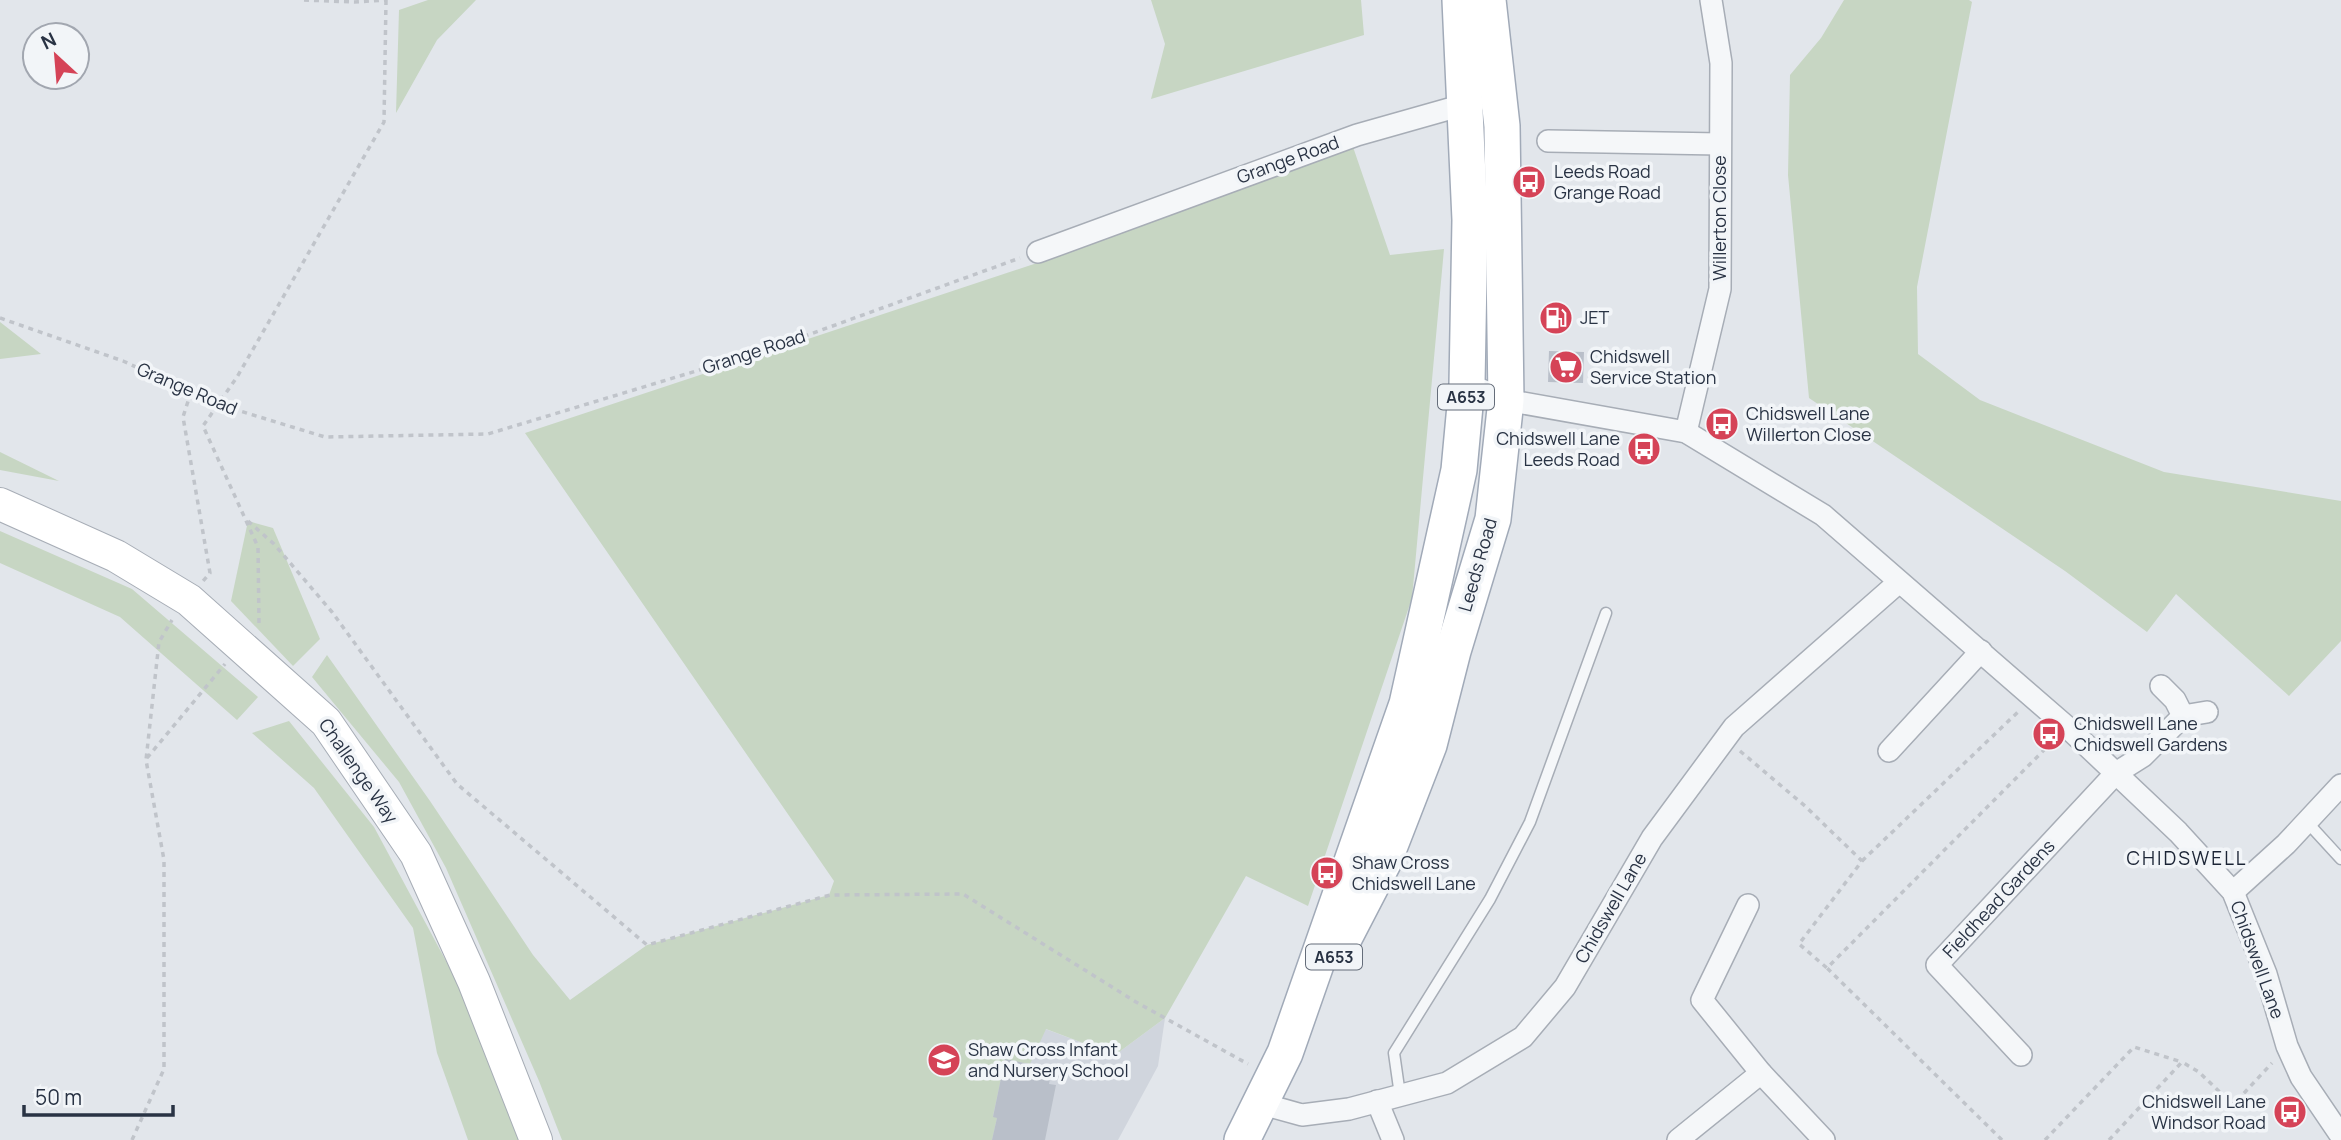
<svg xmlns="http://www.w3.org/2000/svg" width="2341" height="1140" font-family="Manrope,sans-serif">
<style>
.built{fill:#d0d5dd}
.green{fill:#c7d6c3}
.building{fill:#b9bfc9}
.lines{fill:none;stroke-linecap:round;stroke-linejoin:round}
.lane-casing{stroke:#a7adb6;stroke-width:13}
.street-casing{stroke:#a7adb6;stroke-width:24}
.secondary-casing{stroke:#a7adb6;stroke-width:34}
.primary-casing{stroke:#a1aab8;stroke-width:38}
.path{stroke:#c0c4ca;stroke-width:3.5;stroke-dasharray:5 5;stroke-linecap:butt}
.lane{stroke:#f5f7f9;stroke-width:10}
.street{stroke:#f5f7f9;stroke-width:21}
.secondary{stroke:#fff;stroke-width:32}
.primary{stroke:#fff;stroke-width:35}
.labels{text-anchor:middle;stroke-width:7;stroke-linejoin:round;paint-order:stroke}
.shield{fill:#f2f5f8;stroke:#656d7a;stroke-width:2}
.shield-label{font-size:16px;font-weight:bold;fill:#293344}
.street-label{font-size:18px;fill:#293344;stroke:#f2f5f8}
.poi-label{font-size:18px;fill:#293344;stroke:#f2f5f8;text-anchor:start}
.neighbourhood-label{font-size:19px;letter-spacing:2px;fill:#1b2435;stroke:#f2f5f8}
</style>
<rect width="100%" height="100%" fill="#e2e6eb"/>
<!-- built -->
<path class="built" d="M914,980L1115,1055L1165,1018L1158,1066L1118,1140H762Z"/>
<!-- green -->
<g class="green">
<path d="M428,0H476L437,40L396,113L399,10Z"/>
<path d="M1151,0H1361L1364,35L1151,99L1165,44Z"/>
<path d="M1844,0H1969L1972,2L1917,287L1918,354L1980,400L2164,472L2341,501V641L2289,696L2176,594L2147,632L2065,571L1809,398L1788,175L1790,75L1821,38Z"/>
<path d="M1352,144L1390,255L1444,249L1412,598L1308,906L1246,876L1165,1018L1115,1055L1046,1029L1030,1064L1005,1060L993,1116L997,1118L992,1140H562L539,1081L446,868L399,782L312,677L327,655L430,801L533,955L570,1000L647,945L829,895L834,881L525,433L1037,263Z"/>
<path d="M0,322L41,354L0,359Z"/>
<path d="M0,452L59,481L0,470Z"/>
<path d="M248,521L273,528L320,639L293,666L231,601Z"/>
<path d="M0,531L132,589L258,697L237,720L120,617L0,563Z"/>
<path d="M289,721L374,827L475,1015L519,1140H468L437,1053L413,928L314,788L252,733Z"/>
</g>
<!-- building -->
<g class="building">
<path d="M1549,351L1584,352L1583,383L1548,382Z"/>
<path d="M1005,1059L1052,1069L1049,1084L1056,1085L1045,1140H992L997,1118L993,1117Z"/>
</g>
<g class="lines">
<defs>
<g id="lane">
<path d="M2307,822L2341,859"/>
<path d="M1400,1095L1394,1053L1490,899L1530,822L1606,613"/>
</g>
<g id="street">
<path d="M1548,141L1720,144"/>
<path d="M1038,252L1357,135L1463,105H1473"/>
<path d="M1467,384L1506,400L1686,432L1823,515L2067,727L2178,832L2233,892L2266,974L2287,1046L2301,1077L2341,1136"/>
<path d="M1686,432L1720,289L1721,63L1711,0"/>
<path d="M2183,716L2207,712"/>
<path d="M1889,751L1981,651"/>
<path d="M2233,892L2286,844L2341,785"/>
<path d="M1748,905L1702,1000L1761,1073L1824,1140"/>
<path d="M2021,1055L1937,965L2116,773L2143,756L2183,716L2175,700L2161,686"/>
<path d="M1377,1101L1393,1140"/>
<path d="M1259,1103L1302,1115L1349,1109L1447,1083L1523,1037L1565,987L1652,838L1734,727L1899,582"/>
<path d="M1678,1140L1761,1073"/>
</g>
<path id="secondary" d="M0,504L116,556L189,600L326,722L416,854L474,982L536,1140"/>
<g id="primary">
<path d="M1341,944L1384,861L1429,745L1453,651L1493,519L1506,400L1502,126L1488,0"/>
<path d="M1242,1140L1285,1053L1407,704L1459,470L1467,384L1470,220L1460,0"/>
</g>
</defs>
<!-- lane casing -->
<use href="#lane" class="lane-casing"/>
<!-- street casing -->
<use href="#street" class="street-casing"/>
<!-- secondary casing -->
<use href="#secondary" class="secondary-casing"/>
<!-- primary casing -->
<use href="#primary" class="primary-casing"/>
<!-- path -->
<g class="path">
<path d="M304,0L354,2L386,0"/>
<path d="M0,318L123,361L217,404L325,437L488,434L769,349L1020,258"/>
<path d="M191,392L183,417L210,573L203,581"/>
<path d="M248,521L274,544L332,612L457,784L647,945L830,895L963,894L1136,1002L1248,1064"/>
<path d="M259,623L258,547L203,426L237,377L384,122L386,0"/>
<path d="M1740,751L1805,806L1862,861L1799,944L1827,968"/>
<path d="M147,758L225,664"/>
<path d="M1862,861L2020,710"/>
<path d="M132,1140L164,1069V860L146,760L159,642L172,620"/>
<path d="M2002,1140L1827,968L2052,742"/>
<path d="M2045,1140L2134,1047L2182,1062"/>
<path d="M2109,1140L2182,1062L2199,1072L2233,1105L2272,1063"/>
</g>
<!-- lane -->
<use href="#lane" class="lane"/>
<!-- street -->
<use href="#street" class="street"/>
<!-- secondary -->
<use href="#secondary" class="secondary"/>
<!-- primary -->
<use href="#primary" class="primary"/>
</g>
<!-- icons -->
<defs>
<symbol id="bus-disc" viewBox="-11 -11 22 22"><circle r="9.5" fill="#d54357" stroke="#f2f5f8"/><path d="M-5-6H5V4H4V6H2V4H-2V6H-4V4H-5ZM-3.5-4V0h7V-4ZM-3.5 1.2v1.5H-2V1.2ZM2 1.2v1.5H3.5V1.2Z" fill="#fff"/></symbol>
<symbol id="fuel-disc" viewBox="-11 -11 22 22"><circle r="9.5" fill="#d54357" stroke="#f2f5f8"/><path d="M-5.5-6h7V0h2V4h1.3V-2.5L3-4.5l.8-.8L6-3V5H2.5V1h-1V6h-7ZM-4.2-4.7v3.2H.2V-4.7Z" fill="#fff"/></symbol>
<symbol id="supermarket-disc" viewBox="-11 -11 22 22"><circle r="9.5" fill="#d54357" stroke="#f2f5f8"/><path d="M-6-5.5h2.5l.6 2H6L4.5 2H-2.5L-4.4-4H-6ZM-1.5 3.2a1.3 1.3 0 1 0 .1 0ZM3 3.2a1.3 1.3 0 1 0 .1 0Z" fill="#fff"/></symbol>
<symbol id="school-disc" viewBox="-11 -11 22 22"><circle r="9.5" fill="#d54357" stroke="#f2f5f8"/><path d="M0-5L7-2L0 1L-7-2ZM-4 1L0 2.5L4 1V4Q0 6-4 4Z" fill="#fff"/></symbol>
</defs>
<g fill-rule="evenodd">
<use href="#bus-disc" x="1510" y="163" width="38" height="38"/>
<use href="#fuel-disc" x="1537" y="299" width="38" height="38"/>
<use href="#supermarket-disc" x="1547" y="348" width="38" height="38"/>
<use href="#bus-disc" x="1703" y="405" width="38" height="38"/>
<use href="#bus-disc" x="1625" y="430" width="38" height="38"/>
<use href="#bus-disc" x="2030" y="715" width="38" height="38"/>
<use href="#bus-disc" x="1308" y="854" width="38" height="38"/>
<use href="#school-disc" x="925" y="1041" width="38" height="38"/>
<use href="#bus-disc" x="2271" y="1093" width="38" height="38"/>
</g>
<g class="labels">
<!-- shield labels -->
<g class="shield">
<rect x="1438" y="384.5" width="56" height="25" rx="5"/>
<rect x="1306" y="944.5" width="56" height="25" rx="5"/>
</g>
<g class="shield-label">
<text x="1466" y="403">A653</text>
<text x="1334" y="963">A653</text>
</g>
<!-- street labels -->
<g class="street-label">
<text transform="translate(1288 160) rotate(-20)" y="6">Grange Road</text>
<text transform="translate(1720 218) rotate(-90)" y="6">Willerton Close</text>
<text transform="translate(754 352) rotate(-18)" y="6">Grange Road</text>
<text transform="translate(187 389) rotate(23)" y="6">Grange Road</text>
<text transform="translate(1478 565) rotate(-74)" y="6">Leeds Road</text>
<text transform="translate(358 771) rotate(55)" y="6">Challenge Way</text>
<text transform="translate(1999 899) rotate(-47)" y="6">Fieldhead Gardens</text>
<text transform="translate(1611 908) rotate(-60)" y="6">Chidswell Lane</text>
<text transform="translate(2257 960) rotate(70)" y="6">Chidswell Lane</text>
</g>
<!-- poi labels -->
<g class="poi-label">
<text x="1554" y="178">Leeds Road<tspan x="1554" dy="21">Grange Road</tspan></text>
<text x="1580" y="324">JET</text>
<text x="1590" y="363">Chidswell<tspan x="1590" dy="21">Service Station</tspan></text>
<text x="1746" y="420">Chidswell Lane<tspan x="1746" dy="21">Willerton Close</tspan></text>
<text x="1620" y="445" text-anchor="end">Chidswell Lane<tspan x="1620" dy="21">Leeds Road</tspan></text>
<text x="2074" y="730">Chidswell Lane<tspan x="2074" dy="21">Chidswell Gardens</tspan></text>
<text x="1352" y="869">Shaw Cross<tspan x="1352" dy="21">Chidswell Lane</tspan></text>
<text x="968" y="1056">Shaw Cross Infant<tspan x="968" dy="21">and Nursery School</tspan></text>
<text x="2266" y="1108" text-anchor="end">Chidswell Lane<tspan x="2266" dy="21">Windsor Road</tspan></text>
</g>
<!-- neighbourhood labels -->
<g class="neighbourhood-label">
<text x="2187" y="865">CHIDSWELL</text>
</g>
</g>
<!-- north arrow -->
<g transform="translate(56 56) rotate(334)"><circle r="33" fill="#f2f5f8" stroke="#a2a7b0" stroke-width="2"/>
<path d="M0-5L12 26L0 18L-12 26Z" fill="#d54357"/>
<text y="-10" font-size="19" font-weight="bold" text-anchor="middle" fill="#293344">N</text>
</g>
<!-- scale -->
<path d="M24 1105v10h149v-10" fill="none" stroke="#293344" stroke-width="3.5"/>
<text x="35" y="1105" font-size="21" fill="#293344" stroke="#f2f5f8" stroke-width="5" paint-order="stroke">50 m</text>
</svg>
